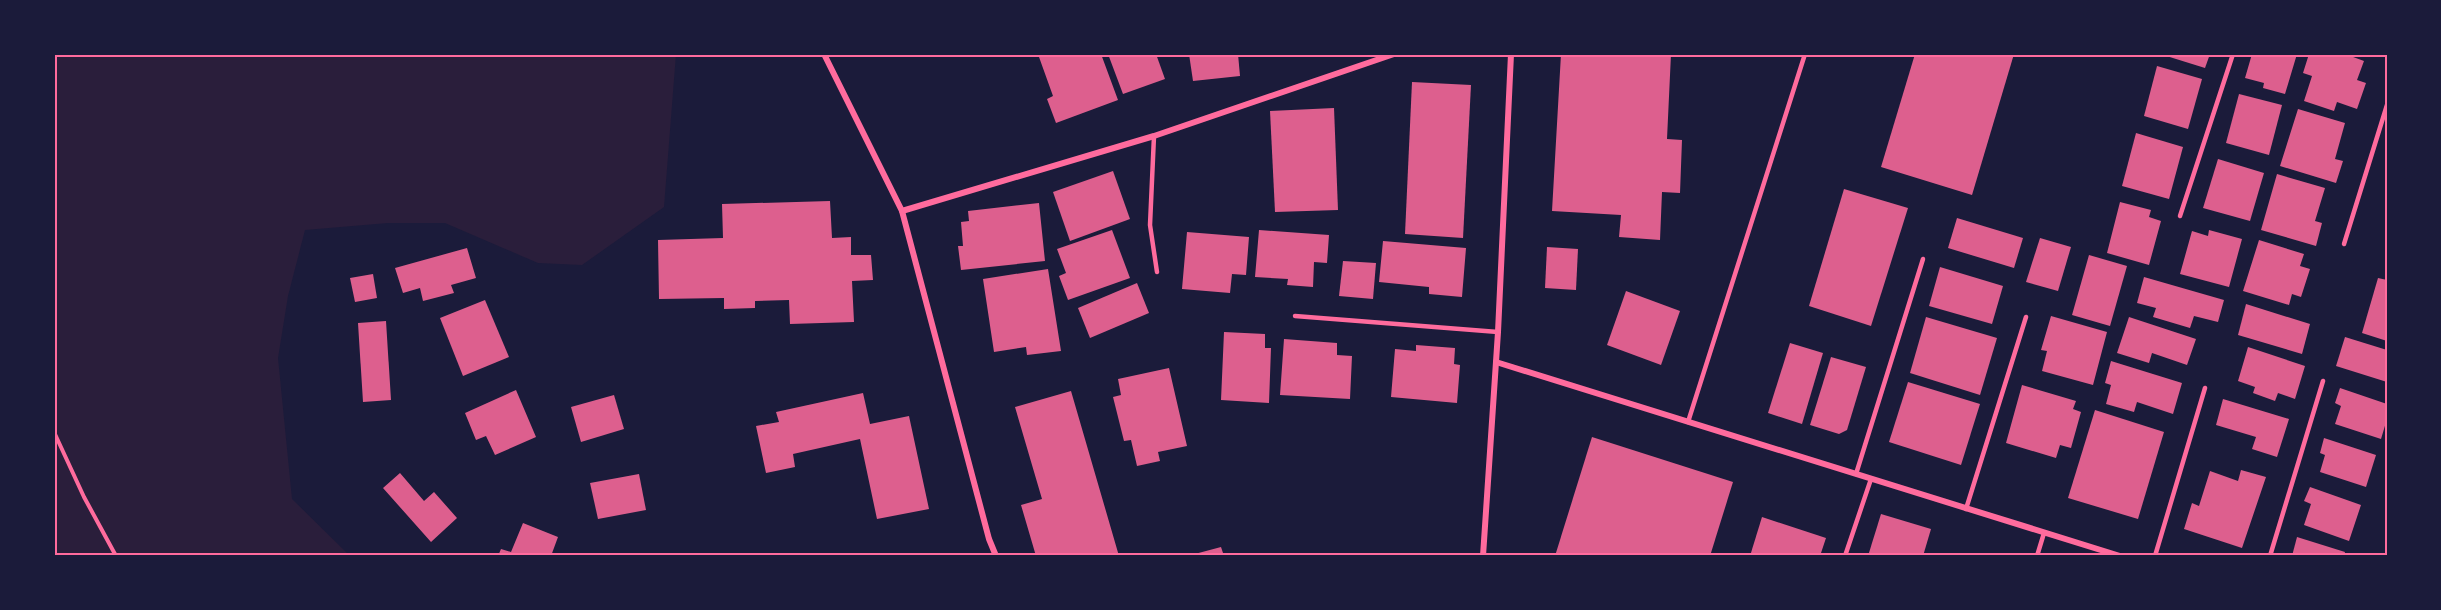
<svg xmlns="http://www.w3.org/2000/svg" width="2441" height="610" font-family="Spectral,serif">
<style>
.green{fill:#2a1e3b}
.building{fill:#dd5f8e}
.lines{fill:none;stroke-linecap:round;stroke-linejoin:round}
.path{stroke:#ff6b9d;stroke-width:4}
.service{stroke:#ff6b9d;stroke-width:4.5}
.minor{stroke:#ff6b9d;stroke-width:6}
.neatline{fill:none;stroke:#ff6b9d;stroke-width:2}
</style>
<rect width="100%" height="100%" fill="#1b1b3a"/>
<!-- green -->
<path class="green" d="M54,54H676L664,207L582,265L538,263L445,223H388L305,230L288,296L278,358L292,499L350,556H54Z"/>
<!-- building -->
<g class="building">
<path d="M1046,54H1101L1118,100L1056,123L1047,99L1053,96L1039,57Z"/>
<path d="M1108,54H1156L1165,79L1123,94Z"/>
<path d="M1189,54H1238L1240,76L1193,81Z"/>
<path d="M1561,54H1671L1667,139L1682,140L1680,193L1662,192L1660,240L1619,237L1621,215L1552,211Z"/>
<path d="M1915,54H2014L1972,195L1881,167Z"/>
<path d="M2160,54H2210L2205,68Z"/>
<path d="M2252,54H2297L2285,94L2263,88L2264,83L2245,78Z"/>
<path d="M2309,54H2345L2364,61L2357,80L2366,83L2357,109L2337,102L2334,111L2304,101L2312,76L2303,73Z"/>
<path d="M2157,66L2202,79L2188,129L2144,116Z"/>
<path d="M1412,82L1471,85L1463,238L1405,234Z"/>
<path d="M2239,94L2282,105L2269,155L2226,143Z"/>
<path d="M1334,108L1338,210L1275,212L1270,111Z"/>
<path d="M2298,109L2345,123L2335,159L2343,161L2336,183L2280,166Z"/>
<path d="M2136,133L2183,147L2169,199L2122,186Z"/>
<path d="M2218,159L2264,173L2250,221L2203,208Z"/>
<path d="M1113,171L1130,219L1070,241L1053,192Z"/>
<path d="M2277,174L2325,188L2315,221L2322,223L2316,246L2261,230Z"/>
<path d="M1844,189L1908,208L1871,326L1809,306Z"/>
<path d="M830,201L832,238L851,237V255H871L873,280L852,281L854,322L790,324L789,300L755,301V308L724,309V298L659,299L658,240L723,238L722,204Z"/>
<path d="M2120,202L2151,210L2149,217L2161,221L2149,265L2107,253Z"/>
<path d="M1039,203L1045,261L961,270L958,246H963L961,222L969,221L968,211Z"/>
<path d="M1957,218L2023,238L2014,268L1948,248Z"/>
<path d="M1112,230L1130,278L1068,300L1059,276L1066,273L1057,249Z"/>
<path d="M1259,230L1329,235L1327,263L1314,262L1313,287L1287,285L1288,279L1255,277Z"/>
<path d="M2209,230L2242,239L2229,287L2180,274L2192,231L2208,236Z"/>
<path d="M1187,232L1249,237L1246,275L1232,274L1230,293L1182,289Z"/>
<path d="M2040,238L2071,247L2058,291L2026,282Z"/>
<path d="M2259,240L2304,254L2300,266L2310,269L2301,297L2292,294L2289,305L2243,291Z"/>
<path d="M1383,241L1466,248L1462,297L1429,294V287L1379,282Z"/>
<path d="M1547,247L1578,249L1576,290L1545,288Z"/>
<path d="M467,248L476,278L451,285L454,293L423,301L420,288L403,293L395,268Z"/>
<path d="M2089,255L2127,266L2110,326L2072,315Z"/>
<path d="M1343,261L1376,263L1373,299L1339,296Z"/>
<path d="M1940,267L2003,286L1992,324L1929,306Z"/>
<path d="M1048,269L1061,351L1027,355L1026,347L994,352L983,279Z"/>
<path d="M373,274L377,298L355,302L350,278Z"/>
<path d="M2144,277L2224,300L2218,322L2194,316L2190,328L2153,317L2156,308L2137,303Z"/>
<path d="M2378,278L2387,280V341L2362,333Z"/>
<path d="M1137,283L1149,313L1090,338L1078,308Z"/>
<path d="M1626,291L1680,311L1661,365L1607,345Z"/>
<path d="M485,300L509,357L463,376L440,318Z"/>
<path d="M2246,304L2310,324L2302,354L2238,335Z"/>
<path d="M2051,316L2107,332L2093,385L2042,371L2047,351L2041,350Z"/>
<path d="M1926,317L1997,338L1980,395L1910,373Z"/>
<path d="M2129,317L2196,339L2187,365L2152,353L2149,363L2117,353Z"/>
<path d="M386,321L391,400L363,402L358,323Z"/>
<path d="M1224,332L1265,334V348H1271L1269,403L1221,400Z"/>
<path d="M2345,337L2387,350V382L2336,366Z"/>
<path d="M1284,339L1337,343V355L1352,356L1350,399L1280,395Z"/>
<path d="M1790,343L1823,353L1802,424L1768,413Z"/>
<path d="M1416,345L1455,348L1454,364L1460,365L1457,403L1391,397L1395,349L1416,351Z"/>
<path d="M2248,347L2305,366L2295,399L2278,393L2275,401L2253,393L2255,387L2238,381Z"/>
<path d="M1831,357L1866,367L1847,430L1839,434L1810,425Z"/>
<path d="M2111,361L2182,383L2173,414L2137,402L2134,412L2106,404L2111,385L2105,383Z"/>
<path d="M1169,368L1187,446L1158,452L1160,461L1137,466L1131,440L1124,441L1113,397L1121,395L1118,379Z"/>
<path d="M1908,382L1980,404L1961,465L1889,442Z"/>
<path d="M2022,385L2076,401L2073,409L2081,412L2071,448L2060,445L2056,458L2006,443Z"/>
<path d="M2340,388L2387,404V419L2381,439L2335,424L2341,406L2335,403Z"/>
<path d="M516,390L536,437L495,455L486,436L476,440L465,413Z"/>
<path d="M1071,391L1119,556H1036L1021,505L1042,499L1015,407Z"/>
<path d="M863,393L870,424L909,416L929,509L877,519L860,439L793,454L795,467L766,473L756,426L779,422L776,412Z"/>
<path d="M614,395L624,429L581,442L571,407Z"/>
<path d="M2223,399L2289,419L2277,457L2252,449L2256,437L2216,425Z"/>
<path d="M2095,410L2164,432L2138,519L2068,498Z"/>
<path d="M1592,437L1733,482L1710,556H1555Z"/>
<path d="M2324,438L2376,455L2366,487L2320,472L2325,455L2320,453Z"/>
<path d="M2241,470L2266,477L2242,548L2184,529L2192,503L2199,506L2210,471L2238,481Z"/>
<path d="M400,473L424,501L434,492L457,518L431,542L383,488Z"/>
<path d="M639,474L646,510L598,519L590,483Z"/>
<path d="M2310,487L2361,505L2349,541L2304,525L2311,504L2304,501Z"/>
<path d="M1881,514L1931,529L1923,556H1868Z"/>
<path d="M1762,517L1826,538L1820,556H1750Z"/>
<path d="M523,523L558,537L551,556H498L501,549L511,552Z"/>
<path d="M2297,537L2345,552L2344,556H2292Z"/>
<path d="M1221,547L1224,556H1191V555Z"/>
</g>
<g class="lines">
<!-- path -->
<path class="path" d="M54,432L84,497L116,556"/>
<!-- service -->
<g class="service">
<path d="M1154,136L1150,225L1157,272"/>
<path d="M2180,216L2233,54"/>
<path d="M2344,244L2387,105"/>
<path d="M1295,316L1498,332"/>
<path d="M1688,422L1805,54"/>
<path d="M1856,474L1923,259"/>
<path d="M1966,509L2026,317"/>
<path d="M1845,556L1871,479"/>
<path d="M2037,556L2044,533"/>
<path d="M2155,556L2205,388"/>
<path d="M2270,556L2323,381"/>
</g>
<!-- minor -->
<g class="minor">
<path d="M824,54L902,211L989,539L996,556"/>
<path d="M902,211L1154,136L1394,54"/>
<path d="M1496,362L2120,556"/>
<path d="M1483,556L1498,332L1511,54"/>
</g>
</g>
<!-- border -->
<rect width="2441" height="610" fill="none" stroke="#1b1b3a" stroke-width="111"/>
<rect x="56" y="56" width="2330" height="498" class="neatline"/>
</svg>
